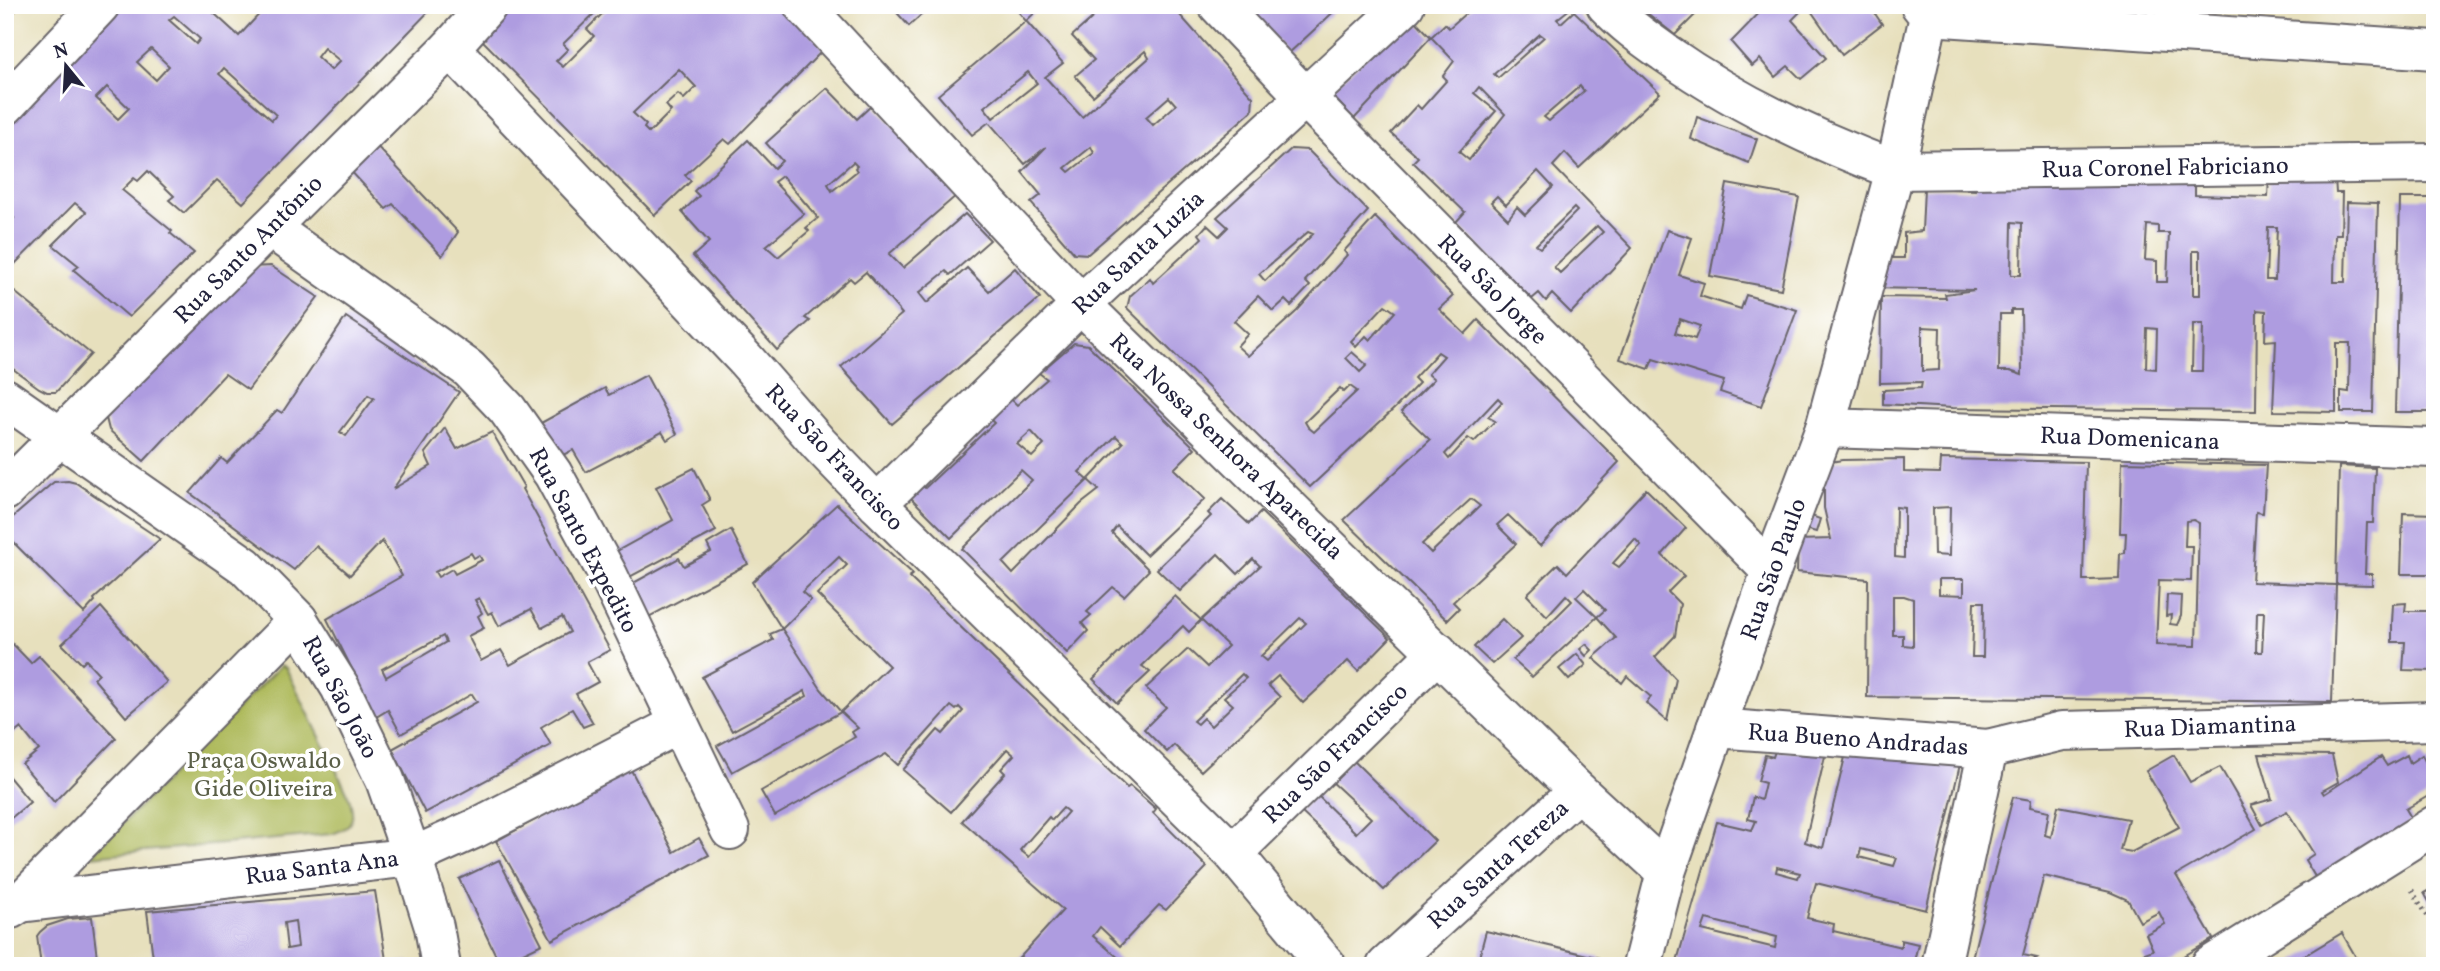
<svg xmlns="http://www.w3.org/2000/svg" width="2440" height="971" font-family="Vollkorn,serif">
<style>
.green{fill:#aeba5c;stroke:#686e4c;stroke-width:2}
.building{fill:#ae9ce0;fill-rule:evenodd}
.lines{fill:none;stroke-linecap:round;stroke-linejoin:round}
.minor-casing{stroke:#676468;stroke-width:42}
.path{stroke:#676468;stroke-width:4.5;stroke-dasharray:2 5;stroke-linecap:butt}
.minor{stroke:#fff;stroke-width:38}
.labels{text-anchor:middle;stroke-width:7;stroke-linejoin:round;paint-order:stroke}
.street-label{font-size:24px;fill:#22223b;stroke:#fff}
.park-label{font-size:24px;fill:#5a5f48;stroke:#fff}
</style>
<rect width="100%" height="100%" fill="#fff"/>
<filter id="ink" filterUnits="userSpaceOnUse"><feTurbulence type="fractalNoise" baseFrequency=".0143" numOctaves="2"/><feDisplacementMap in="SourceGraphic" scale="14" xChannelSelector="R" yChannelSelector="G"/><feConvolveMatrix kernelMatrix="1 2 1 2 8 2 1 2 1" color-interpolation-filters="sRGB"/></filter>
<filter id="wash" filterUnits="userSpaceOnUse"><feTurbulence type="fractalNoise" baseFrequency=".00686" numOctaves="4" result="noise"/><feDisplacementMap in="SourceGraphic" scale="28" xChannelSelector="R" yChannelSelector="G"/><feGaussianBlur stdDeviation="1.57" result="paint"/><feColorMatrix in="noise" values="0 0 0 0 0 0 0 0 0 0 0 0 0 0 0 0 0 1.4 0 .05"/><feComposite in="paint" operator="in"/></filter>
<g filter="url(#wash)">
<rect width="100%" height="100%" fill="#e7e0bd"/>
<!-- green -->
<path class="green" d="M281,665L286,668L347,792C355,814 357,826 332,834L90,856Z"/>
<g id="blocks">
<!-- building -->
<g class="building">
<path d="M5,5H21L5,21Z"/>
<path d="M114,5H205L239,36L264,9L260,5H435L243,203L217,180L184,213L169,200L174,196L148,171L138,181L134,178L122,190L172,231L170,233L194,253L129,317L74,270L79,266L53,245L86,212L75,203L5,274V227L14,218L5,210V123ZM174,16L200,39L196,44L169,20ZM324,48L340,61L331,70L317,57ZM151,49L169,66L156,80L137,62ZM224,68L276,115L272,120L219,74ZM107,87L129,108L118,119L96,98Z"/>
<path d="M509,5H603L563,44L568,49L556,61L563,67L594,36L587,29L611,5H787L824,49L730,144L724,139L685,175L691,181L655,215L483,41L486,29ZM679,69L696,87L684,99L678,94L666,105L671,111L649,133L644,128L646,125L633,113Z"/>
<path d="M890,5H932L909,26Z"/>
<path d="M1013,5H1043L1026,21L1063,63L1045,77L1082,117L1149,58L1145,51L1093,96L1075,76L1094,60L1072,36L1107,5H1171L1253,97L1252,111L1088,254L1074,253L1031,203L1041,195L1022,172L1046,147L1025,164L989,122L972,135L938,95L1026,21ZM1028,72L1037,83L993,118L984,107ZM1169,97L1176,105L1153,125L1146,117ZM1091,147L1094,153L1087,158L1069,172L1065,168Z"/>
<path d="M1245,5H1341L1288,54Z"/>
<path d="M1475,5H1568L1571,8L1557,19L1561,23L1574,11L1660,93L1579,168L1565,153L1553,166L1632,248L1571,313L1552,294L1546,301L1539,293L1532,299L1481,248L1456,222L1465,212L1413,162L1418,157L1391,133L1417,105L1421,109L1447,80L1443,76L1454,61L1431,37L1445,24L1449,28ZM1540,34L1544,37L1498,78L1494,74ZM1580,86L1584,91L1549,121L1544,117ZM1479,87L1505,114L1469,160L1459,152L1496,111L1474,93ZM1538,171L1553,187L1525,215L1517,207L1508,219L1491,202L1497,196L1506,205ZM1574,208L1577,211L1540,248L1536,245ZM1597,226L1603,232L1560,273L1554,267Z"/>
<path d="M1637,5H1705L1675,35Z"/>
<path d="M1767,5H1794L1800,12L1792,20L1826,58L1801,79L1788,66L1775,77L1760,59L1752,66L1731,42Z"/>
<path d="M1807,5H1869L1882,24L1842,55Z"/>
<path d="M1410,15L1431,37L1354,119L1329,92Z"/>
<path d="M827,88L857,119L873,104L957,195L889,254L903,268L965,214L990,240L950,275L946,271L919,293L927,303L967,268L989,291L1015,268L1040,298L892,424L841,367L902,314L866,272L854,282L850,278L805,318L810,321L777,350L693,256L709,242L682,212L699,196L694,191L748,140L774,168L782,161L766,143ZM853,162L857,166L855,168L857,171L832,191L828,184ZM782,176L818,218L806,228L809,231L778,257L766,246L804,214L774,182Z"/>
<path d="M1697,117L1757,139L1749,163L1691,139Z"/>
<path d="M372,141L458,232L442,256L393,204L386,209L348,168Z"/>
<path d="M1291,149L1308,150L1368,211L1305,281L1310,286L1291,306L1285,300L1273,311L1258,296L1234,321L1248,334L1237,346L1248,356L1297,311L1347,255L1344,251L1375,217L1453,296L1439,309L1465,334L1478,320L1619,462L1540,546L1508,515L1497,525L1516,544L1453,602L1459,608L1447,620L1344,520L1430,440L1401,412L1434,379L1428,374L1444,356L1438,352L1414,378L1419,383L1396,407L1310,487L1127,308L1130,296L1150,278L1153,283L1202,238L1199,234L1207,225L1219,236L1228,227L1217,217ZM1308,232L1313,234L1265,281L1259,274ZM1385,305L1395,312L1370,340L1366,336L1356,347L1351,341ZM1352,352L1367,365L1360,372L1346,358ZM1350,386L1357,391L1314,432L1308,427L1305,422L1340,388L1344,392ZM1498,398L1502,402L1488,417L1495,421L1474,442L1468,438L1449,459L1445,454ZM1471,499L1480,506L1431,553L1422,544Z"/>
<path d="M1975,175L2195,176V195L2268,197L2269,177H2335L2336,193H2342L2341,234H2335L2334,282H2345L2347,202L2378,203L2373,412H2341V391L2349,392L2350,343H2336V412L2273,411L2276,340L2265,341L2266,311L2257,310L2256,411L1953,408L1883,404V390L1921,388L1922,382L1880,383L1881,297L1946,298L1945,294L1975,290L1872,288L1881,258H1904V233L1922,231L1924,188L1975,190ZM2012,222L2022,223L2021,275H2011ZM2147,225L2158,226V233H2169L2167,282H2157V261L2145,260ZM2268,227H2277L2275,280H2266ZM2193,251H2200V295H2193ZM2011,310H2021L2022,375L2010,371H1999L2000,314H2011ZM2193,324H2203L2202,371H2192ZM1922,327L1940,328L1939,370L1922,371ZM2147,328L2157,329L2156,369L2146,368Z"/>
<path d="M1727,184L1799,197L1781,289L1710,276Z"/>
<path d="M2400,198H2435V243H2431V299H2435V309H2432V378H2435V394H2432V412H2395Z"/>
<path d="M1667,230L1692,238L1679,275L1704,283L1700,296L1741,309L1746,295L1797,310L1761,406L1720,392L1724,381L1653,359L1649,369L1620,359ZM1680,319L1700,326L1695,339L1675,333Z"/>
<path d="M271,266L318,297L248,390L225,374L144,461L109,430L106,418L250,267Z"/>
<path d="M5,284L91,354L56,392H47L39,388L5,363Z"/>
<path d="M346,317L459,392L393,489L431,466L425,453L445,428L457,449L492,432L524,487L522,489L610,650L587,662L598,682L576,694L593,723L583,727L572,709L541,727L551,745L425,813L392,749L477,702L472,694L401,734L388,710L376,717L327,619L402,576L382,541L350,575L316,546L294,570L190,493L221,458L227,463L277,410L282,413ZM368,395L374,398L346,436L340,432ZM471,553L474,558L479,555L482,560L455,574L452,569L438,577L435,572ZM479,598L488,614L492,612L499,626L531,609L542,628L562,617L570,632L510,665L501,650L481,661L468,636L484,628L478,616L482,613L475,600ZM443,636L446,642L386,677L382,669Z"/>
<path d="M1074,343L1088,345L1195,448L1174,469L1205,499L1146,555L1117,526L1112,533L1149,570L1124,596L1113,587L1087,612L1091,615L1082,623L1088,631L1067,653L962,549L1032,480L1021,470L951,538L908,495L919,483L925,488L994,423L988,417L1010,398L1017,405L1047,379L1039,373ZM1031,431L1044,445L1032,457L1017,444ZM1116,436L1123,443L1088,480L1099,490L1081,504L1013,574L1003,563L1088,480L1079,472Z"/>
<path d="M646,375L677,434L667,440L662,432L586,472L573,450L561,456L541,423L605,388L609,395Z"/>
<path d="M1904,459V472L1940,473L1941,459L2086,462L2083,580H2090L2119,579L2120,554L2125,553L2126,533H2120L2122,462L2266,465L2263,513L2256,512L2252,582L2336,585L2332,702L1867,697L1868,579L1797,572L1798,540L1831,539L1824,508V476L1831,462L1842,460ZM1896,507L1904,508V558L1895,557ZM1950,507L1949,556L1934,555L1933,508ZM2193,520L2199,523L2196,646L2156,645L2159,580L2191,581L2192,546H2185L2186,521ZM1939,579H1964V595L1939,594ZM1893,596H1904L1913,599V646L1903,645V635H1893ZM1974,602H1984L1983,657H1972ZM2257,612H2264L2262,652H2256Z"/>
<path d="M2339,466L2375,468L2373,523H2367L2365,574H2372V585L2336,584Z"/>
<path d="M694,468L710,500L702,505L716,531L624,580L610,555L673,520L656,487Z"/>
<path d="M68,481L76,483L160,539L94,599L95,601L84,613L5,534V524L49,486L54,482Z"/>
<path d="M1646,489L1686,528L1662,555L1684,576L1668,592L1680,604L1675,636L1655,657L1676,679L1667,721L1646,703L1651,697L1627,676L1622,683L1593,658L1616,638L1597,617L1532,677L1513,660L1572,601L1566,595L1547,616L1527,595L1528,593L1558,564L1567,573ZM1635,539L1641,545L1619,567L1613,563ZM1584,589L1605,610L1597,617L1576,597Z"/>
<path d="M1222,499L1249,524L1261,512L1390,638L1358,671L1348,661L1303,703L1278,676L1268,685L1280,697L1201,771L1174,745L1167,752L1144,729L1166,707L1146,688L1188,649L1207,667L1228,646L1201,620L1260,566L1253,559L1238,574L1218,554L1180,591L1157,569L1211,516L1208,513ZM1300,618L1306,623L1267,661L1261,656ZM1242,674L1246,678L1224,697L1233,705L1211,726L1203,718L1197,724L1193,721Z"/>
<path d="M837,504L913,574L909,577L1127,788L1130,786L1156,809L1153,813L1207,867L1166,910L1159,905L1120,946L1100,927L1093,936L1128,966H1012L1063,910L962,821L1005,773L1001,769L1014,755L1007,749L951,812L903,770L938,730L943,734L963,711L959,707L956,710L951,706L898,765L886,754L775,816L761,791L855,737L852,732L858,728L841,712L889,666L817,594L847,565L839,557L802,592L811,600L782,629L821,689L841,712L732,772L717,746L807,696L805,691L732,731L702,677L773,640L770,634L782,629L752,582ZM1063,808L1068,812L1029,857L1020,850L1049,817L1052,820Z"/>
<path d="M2403,513L2435,514V574H2401Z"/>
<path d="M1806,514L1820,519L1816,532L1802,528Z"/>
<path d="M731,530L748,564L645,619L628,586L679,558L684,566L711,552L707,544Z"/>
<path d="M2167,595L2182,596L2181,616L2177,625L2170,624L2171,615L2166,616Z"/>
<path d="M1175,596L1201,620L1189,632L1183,626L1142,666L1150,672L1117,703L1093,679Z"/>
<path d="M2406,603L2405,611H2435V671L2403,670L2405,642H2392V623L2393,604Z"/>
<path d="M101,607L167,682L126,717L94,679L99,674L86,660L82,664L62,644Z"/>
<path d="M1502,619L1521,638L1492,664L1474,647Z"/>
<path d="M5,636L31,663L39,656L116,738L54,802L22,764L39,750L21,728L5,741Z"/>
<path d="M1586,644L1592,650L1586,656L1580,649Z"/>
<path d="M1577,654L1586,665L1569,680L1559,669Z"/>
<path d="M1775,751L1826,752L1805,842L1823,848L1846,753L1962,756L1926,910L1816,883L1812,897L1807,918L1834,924L1833,931L1901,947V940L1918,944L1913,966H1684V963L1677,961L1717,822L1752,830L1756,821L1748,819L1753,797L1761,800L1765,783L1758,781L1765,755L1773,757ZM1861,849L1897,858L1894,866L1859,857ZM1777,867L1800,873L1798,878L1776,872ZM1706,919L1777,937L1775,948L1702,930Z"/>
<path d="M2259,754L2332,755L2338,782L2322,791L2324,794L2381,757L2387,766L2407,755L2410,763L2422,755L2426,763L2432,759L2435,763V792L2406,809L2413,821L2317,880L2305,860L2314,854L2287,811L2262,825L2251,805L2272,799Z"/>
<path d="M2174,755L2190,782L2220,767L2256,829L2176,875L2213,939L2167,966H2148L2142,954L2153,950L2146,934L2165,924L2159,912L2140,922L2128,900L2110,892L2044,876L2023,955L2037,958L2023,966H1970L2013,797L2031,800L2030,807L2049,811L2045,835L2051,837L2058,806L2128,819L2120,850L2132,852L2179,827L2146,771Z"/>
<path d="M1352,759L1435,841L1384,890L1300,811L1316,794L1356,833L1371,818L1330,780Z"/>
<path d="M630,768L674,852L699,838L709,855L552,940L496,841Z"/>
<path d="M5,772L30,802L5,823Z"/>
<path d="M499,860L542,944L500,964L459,879Z"/>
<path d="M2435,887V912L2424,893Z"/>
<path d="M375,891L387,966H154L147,911ZM295,921L298,947L287,949L284,923Z"/>
<path d="M92,917L98,966H41L37,936L40,932L47,926L68,919Z"/>
<path d="M1486,931L1600,958L1599,966H1518L1505,963L1504,966L1477,965Z"/>
<path d="M2342,933L2361,966H2287Z"/>
<path d="M409,961L410,966H388V964Z"/>
</g>
</g>
</g>
<g filter="url(#ink)">
<use href="#blocks" fill-opacity="0" stroke="#676468" stroke-width="2"/>
<g class="lines">
<defs>
<g id="minor">
<path d="M803,5L1081,304L1578,791L1666,872"/>
<path d="M1218,5L1305,97L1771,571"/>
<path d="M1606,5C1624,24 1644,38 1665,53C1736,103 1814,140 1895,170L2435,163"/>
<path d="M1929,16L2435,50"/>
<path d="M450,48L745,359L819,444L877,504L1233,853L1327,966"/>
<path d="M5,106L100,5"/>
<path d="M270,228L469,369L507,409L553,474L608,575L730,830"/>
<path d="M5,398L245,566L298,620L340,687L385,780L412,857L434,927L441,966"/>
<path d="M1825,428L2435,448"/>
<path d="M5,491L450,48L488,5"/>
<path d="M877,504L1081,304L1405,5"/>
<path d="M1716,728L1988,749L1941,966"/>
<path d="M1988,749L2062,731L2435,721"/>
<path d="M1233,853L1438,652"/>
<path d="M20,903L412,857L474,829L679,724"/>
<path d="M11,909L20,903L298,620"/>
<path d="M1386,966L1578,791"/>
<path d="M1642,966L1666,872L1771,571L1825,428L1895,170L1929,16L1920,5"/>
<path d="M2210,966L2435,825"/>
</g>
</defs>
<!-- minor casing -->
<use href="#minor" class="minor-casing"/>
<!-- path -->
<path class="path" d="M2412,890L2435,929"/>
<!-- minor -->
<use href="#minor" class="minor"/>
</g>
</g>
<g class="labels">
<!-- street labels -->
<g class="street-label">
<text transform="translate(2165 167) rotate(-1)" y="8">Rua Coronel Fabriciano</text>
<text transform="translate(248 249) rotate(-45)" y="8">Rua Santo Antônio</text>
<text transform="translate(1138 252) rotate(-43)" y="8">Rua Santa Luzia</text>
<text transform="translate(1493 289) rotate(45)" y="8">Rua São Jorge</text>
<text transform="translate(2130 438) rotate(2)" y="8">Rua Domenicana</text>
<text transform="translate(1227 446) rotate(44)" y="8">Rua Nossa Senhora Aparecida</text>
<text transform="translate(835 457) rotate(47)" y="8">Rua São Francisco</text>
<text transform="translate(584 540) rotate(62)" y="8">Rua Santo Expedito</text>
<text transform="translate(1773 569) rotate(-70)" y="8">Rua São Paulo</text>
<text transform="translate(341 697) rotate(62)" y="8">Rua São João</text>
<text transform="translate(2210 726) rotate(-2)" y="8">Rua Diamantina</text>
<text transform="translate(1858 739) rotate(4)" y="8">Rua Bueno Andradas</text>
<text transform="translate(1335 753) rotate(-44)" y="8">Rua São Francisco</text>
<text transform="translate(1498 864) rotate(-42)" y="8">Rua Santa Tereza</text>
<text transform="translate(322 867) rotate(-7)" y="8">Rua Santa Ana</text>
</g>
<!-- park labels -->
<g class="park-label">
<text x="264" y="768">Praça Oswaldo<tspan x="264" dy="28">Gide Oliveira</tspan></text>
</g>
</g>
<!-- margin -->
<rect width="2440" height="971" fill="none" stroke="#fff" stroke-width="28"/>
<!-- north arrow -->
<g transform="translate(66 66) rotate(342)" stroke="#ffffff" stroke-width="5" paint-order="stroke">
<path d="M0-5L12 26L0 18L-12 26Z" fill="#22223b"/>
<text y="-10" font-size="19" font-weight="bold" text-anchor="middle" fill="#22223b">N</text>
</g>
</svg>
